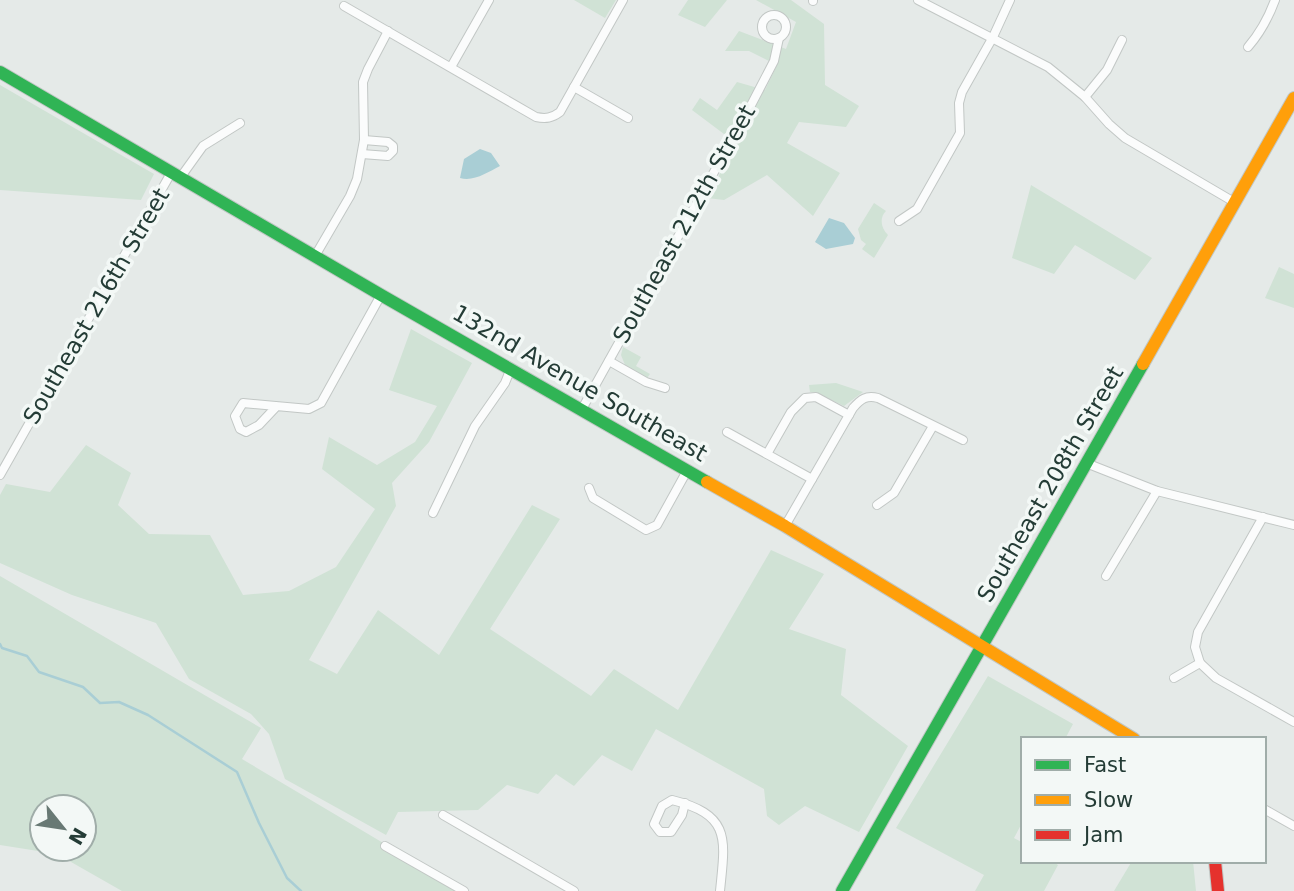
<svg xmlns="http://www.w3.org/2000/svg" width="1294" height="891" font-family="'DejaVu Sans',sans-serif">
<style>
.green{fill:#d0e2d5;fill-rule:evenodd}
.water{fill:#a9ced5}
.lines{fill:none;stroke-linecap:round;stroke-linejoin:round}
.stream{stroke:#a9ced5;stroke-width:2.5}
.street-casing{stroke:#c2c7c5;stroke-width:10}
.fast-casing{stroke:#c1c7c5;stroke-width:14}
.slow-casing{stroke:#c1c7c5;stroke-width:14}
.jam-casing{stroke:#c1c7c5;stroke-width:14}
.street{stroke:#fbfcfc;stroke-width:8}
.fast{stroke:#30b455;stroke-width:12}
.slow{stroke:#ff9f0a;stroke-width:12}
.jam{stroke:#e5322d;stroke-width:12}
.labels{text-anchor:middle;stroke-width:7;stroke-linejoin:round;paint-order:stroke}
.street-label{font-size:23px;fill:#243c36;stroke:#f3f8f6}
</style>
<rect width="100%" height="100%" fill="#e5eae8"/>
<!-- green -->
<g class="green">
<path d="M574,0H616L605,18Z"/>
<path d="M688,0H727L705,27L678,15Z"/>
<path d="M756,0H791L824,24L825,85L859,106L846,127L799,122L787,143L840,173L813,216L767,175L724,200L707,198L736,143L692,110L700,98L717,110L737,82L765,90L777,65L749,51H725L739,31L786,49L796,22Z"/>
<path d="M0,85L154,174L141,200L0,190Z"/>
<path d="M1031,185L1152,258L1135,280L1075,245L1054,274L1012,258Z"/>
<path d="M874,203L886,211C879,218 881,228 888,235L874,258L862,249L866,244L861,240L858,229Z"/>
<path d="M1279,267L1294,274V308L1265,298Z"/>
<path d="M411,329L472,363L429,442L392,483L396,506L309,660L337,674L378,610L439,655L532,505L560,519L490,629L591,696L614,669L678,710L771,550L824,574L789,629L846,649L841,695L908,746L859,832L805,806L779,825L767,816L764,789L656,729L632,771L602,755L574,786L556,774L538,794L507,785L478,810L398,812L386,835L285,779L269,734L251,714L189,679L156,623L72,595L0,563V495L6,484L50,492L86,445L131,473L118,505L149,534L210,535L243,595L289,591L336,567L375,509L322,469L329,437L377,465L415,442L437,406L389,390Z"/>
<path d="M623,347L641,357L636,366L650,374L647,378L625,365L621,355Z"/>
<path d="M836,383L863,392L844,406L817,393L810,392L809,385Z"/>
<path d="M0,576L261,728L242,759L390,847L469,891H122L57,854L0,845ZM42,807H84V849H42Z"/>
<path d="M988,676L1073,724L1065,739H1023V821L1014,838L1023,843V861H1052L1058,865L1044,891H975L984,875L896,828Z"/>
<path d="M1132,861H1193L1196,891H1114Z"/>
</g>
<!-- water -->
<g class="water">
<path d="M480,149L491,153L500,166C488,172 474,182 460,178L464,159Z"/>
<path d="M829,218L844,223L855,238L853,244L826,249L815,242Z"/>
</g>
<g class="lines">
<!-- stream -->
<path class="stream" d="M0,644L2,648L27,656L39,672L83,687L100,703L119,702L148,715L237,772L259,823L287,878L301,891"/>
<defs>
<g id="street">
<path d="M918,0L1048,67L1085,97L1109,124L1125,138L1234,202"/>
<path d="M813,1V0"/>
<path d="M344,6L536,117C546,119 552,118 560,112L623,0"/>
<circle cx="774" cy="27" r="12"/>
<path d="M1248,47C1261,32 1268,19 1275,0"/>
<path d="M451,67L489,0"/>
<path d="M574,87L628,118"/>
<path d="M1085,97L1107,70L1122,40"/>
<path d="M362,154L388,156L393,151V146L388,142L364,140"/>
<path d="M180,178L203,146L240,123"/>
<path d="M899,221L917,209L960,133L959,103L962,92L993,37L1010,0"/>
<path d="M315,256L350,196L357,179L364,140L363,82L368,69L388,31"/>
<path d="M609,361L646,382L665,388"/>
<path d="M276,407L259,425L246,432L240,429L235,416L243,403L309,409L321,403L381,295"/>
<path d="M582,409L748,111L774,61L779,38"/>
<path d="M727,432L812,479"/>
<path d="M767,454L791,412L805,398L816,397L849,415"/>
<path d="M1086,463L1157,491L1294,525"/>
<path d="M0,475L171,173"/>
<path d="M589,488L593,498L646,530L657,525L688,469"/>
<path d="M877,505L894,493L933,426"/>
<path d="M433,513L475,426L505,383L511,368"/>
<path d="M785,526L853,408C861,399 866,395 878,398L963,440"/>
<path d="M1106,576L1157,491"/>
<path d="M1200,663L1216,678L1294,722"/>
<path d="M1174,678L1200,663L1195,647L1198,632L1263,517"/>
<path d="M685,803L682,815L671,832H660L654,824L662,806L672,800C732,815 725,840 720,891"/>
<path d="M1264,809L1294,826"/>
<path d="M443,815L574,891"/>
<path d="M385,846L464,891"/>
</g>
<g id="fast">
<path d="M0,72L381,295L707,482"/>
<path d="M842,891L1143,364"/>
</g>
<g id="slow">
<path d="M1143,364L1294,98"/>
<path d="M707,482L785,526L1134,739"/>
</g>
<path id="jam" d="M1215,861L1218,891"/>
</defs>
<!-- street casing -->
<use href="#street" class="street-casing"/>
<!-- fast casing -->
<use href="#fast" class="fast-casing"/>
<!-- slow casing -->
<use href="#slow" class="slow-casing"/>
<!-- jam casing -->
<use href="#jam" class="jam-casing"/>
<!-- street -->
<use href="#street" class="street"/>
<!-- fast -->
<use href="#fast" class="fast"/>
<!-- slow -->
<use href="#slow" class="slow"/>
<!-- jam -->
<use href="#jam" class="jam"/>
</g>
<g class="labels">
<!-- street labels -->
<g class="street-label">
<text transform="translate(684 224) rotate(-61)" y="8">Southeast 212th Street</text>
<text transform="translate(96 306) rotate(-60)" y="8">Southeast 216th Street</text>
<text transform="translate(580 383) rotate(30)" y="8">132nd Avenue Southeast</text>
<text transform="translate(1050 484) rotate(-60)" y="8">Southeast 208th Street</text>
</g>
</g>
<!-- legend -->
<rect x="1021" y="737" width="245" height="126" fill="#f3f8f6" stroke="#a0ada9" stroke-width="2"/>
<rect x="1035" y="760" width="35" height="10" fill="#30b455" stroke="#a0ada9" stroke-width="2"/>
<text x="1084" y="772" font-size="21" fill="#243c36">Fast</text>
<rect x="1035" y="795" width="35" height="10" fill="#ff9f0a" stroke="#a0ada9" stroke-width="2"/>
<text x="1084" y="807" font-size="21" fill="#243c36">Slow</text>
<rect x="1035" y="830" width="35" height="10" fill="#e5322d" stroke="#a0ada9" stroke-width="2"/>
<text x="1084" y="842" font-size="21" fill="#243c36">Jam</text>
<!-- north arrow -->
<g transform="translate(63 828) rotate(120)"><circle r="33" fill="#f3f8f6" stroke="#a0ada9" stroke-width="2"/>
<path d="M0-5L12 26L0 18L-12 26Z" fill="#687974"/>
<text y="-10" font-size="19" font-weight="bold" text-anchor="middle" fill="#243c36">N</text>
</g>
</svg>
